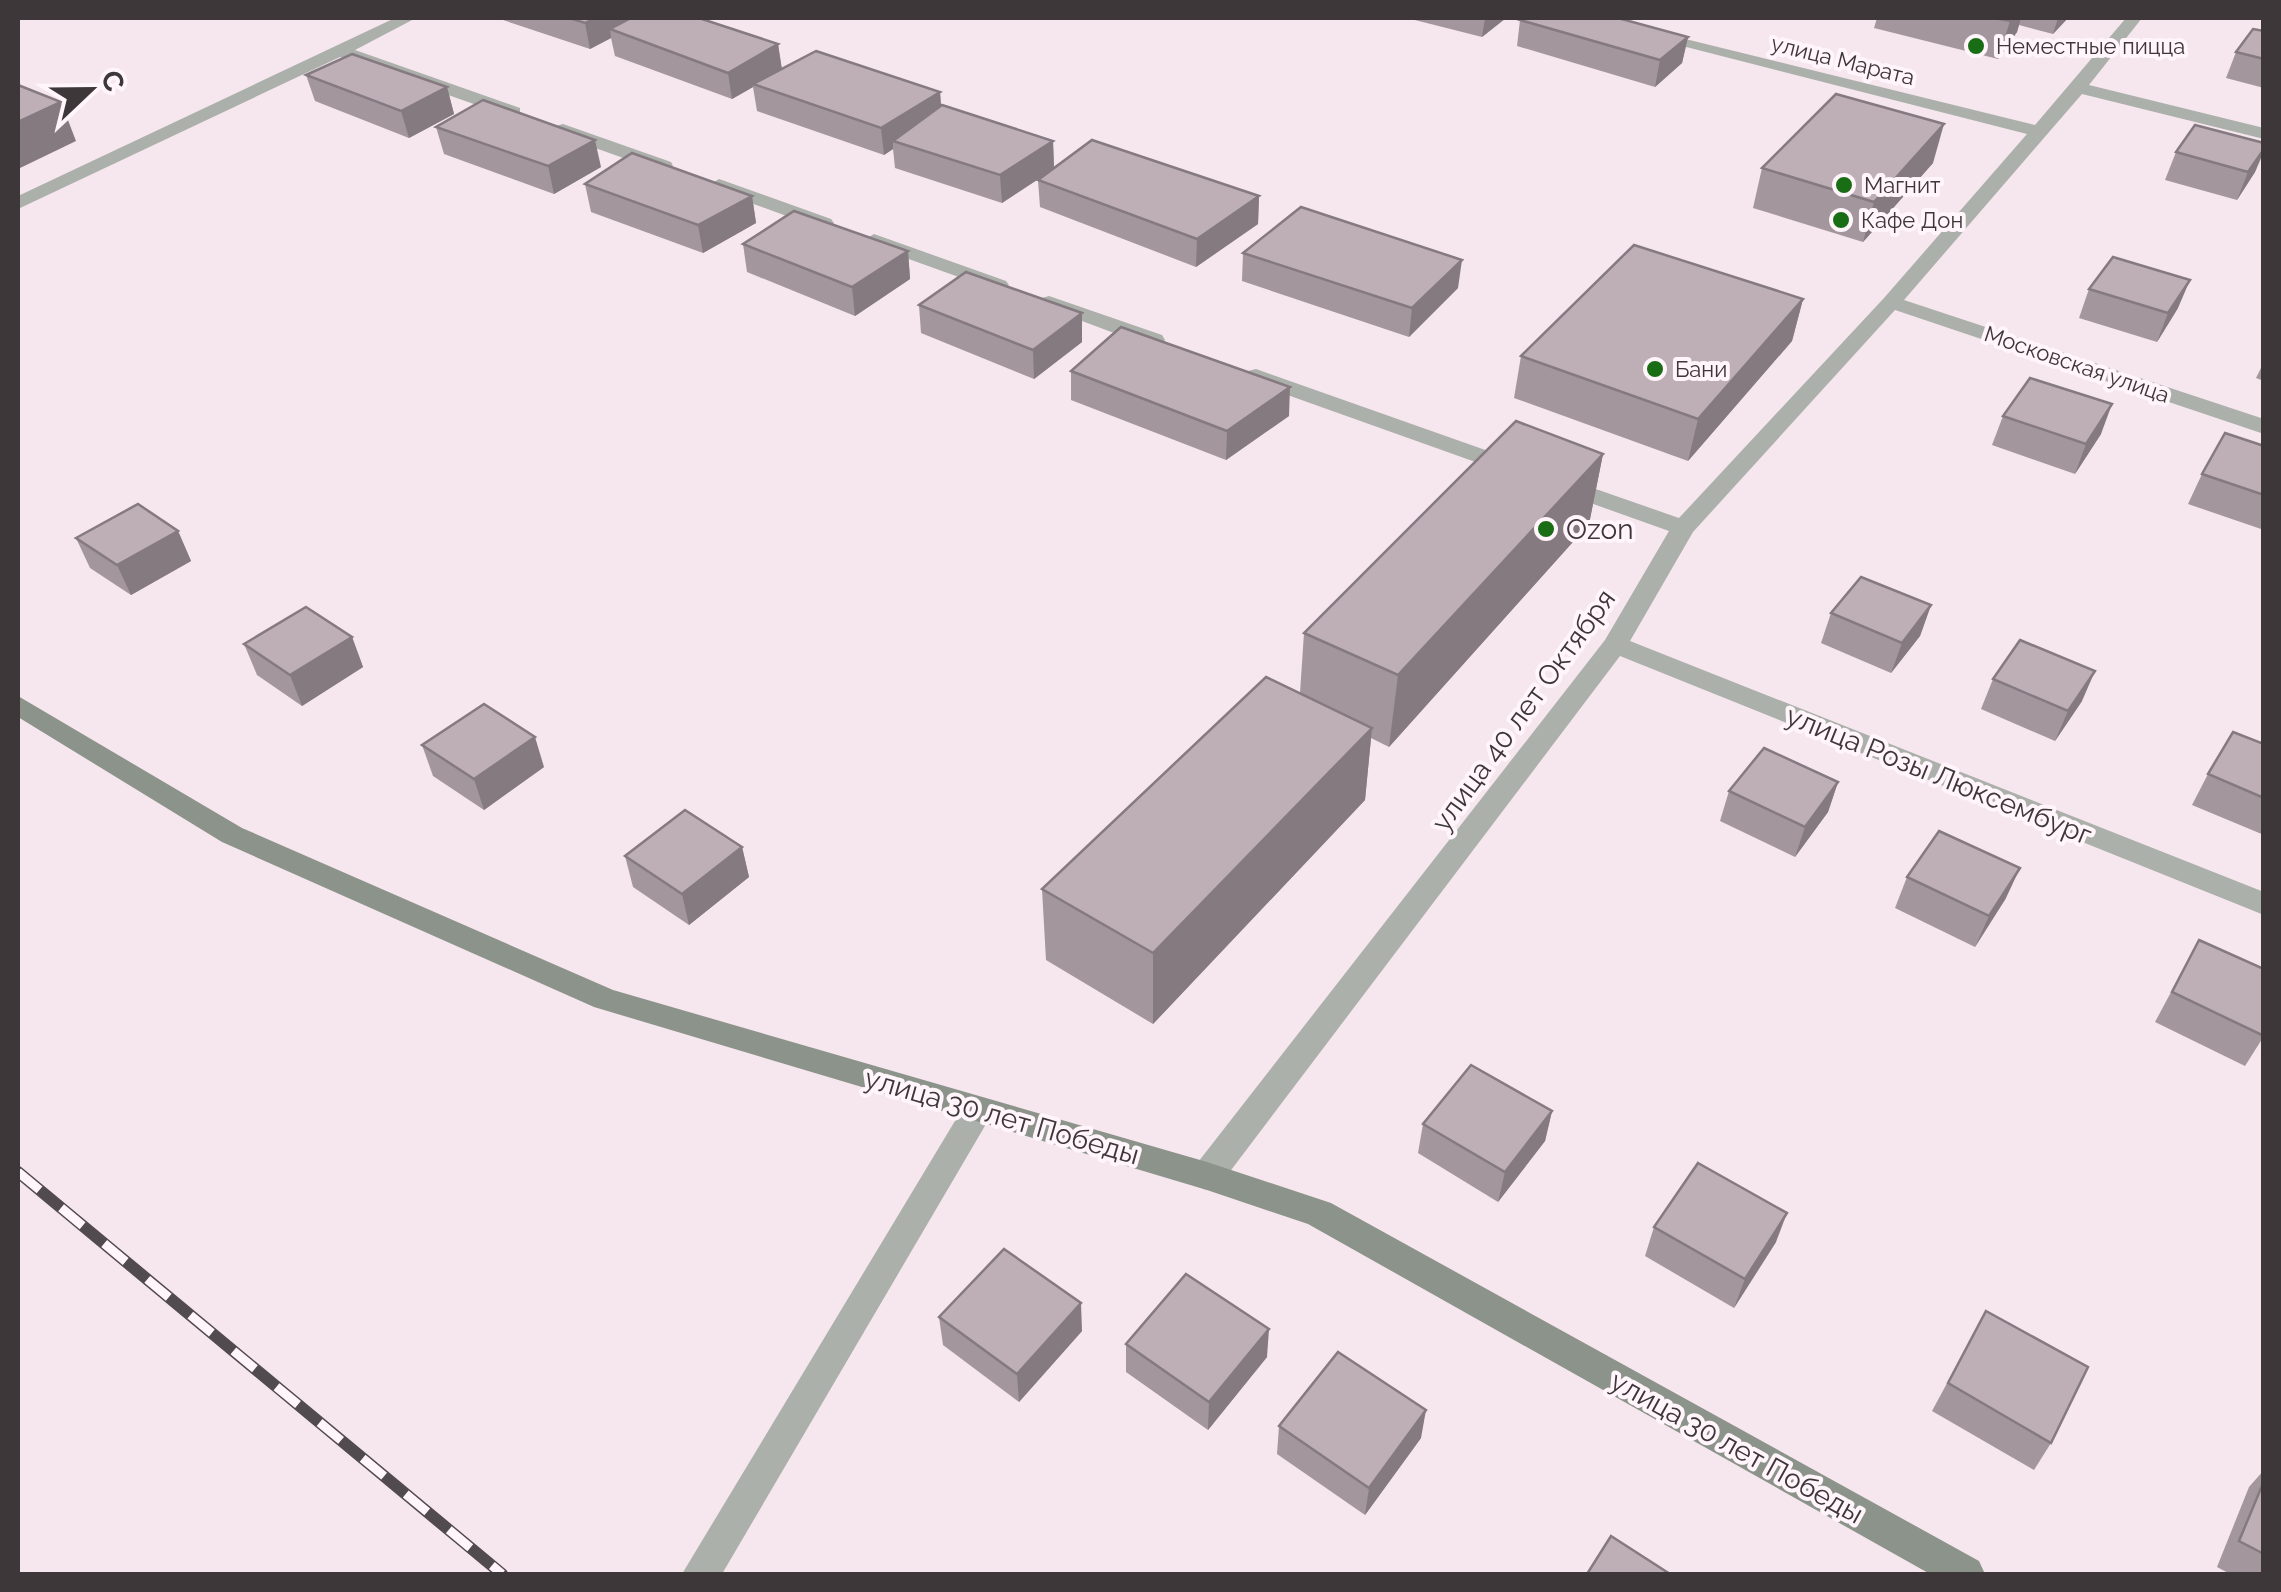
<svg xmlns="http://www.w3.org/2000/svg" width="2281" height="1592" font-family="Raleway,sans-serif">
<style>
.lines{fill:none;stroke-linecap:round;stroke-linejoin:round}
.service{fill:#abb0ab;fill-rule:evenodd}
.minor{fill:#abb0ab;fill-rule:evenodd}
.secondary{fill:#8c938b;fill-rule:evenodd}
.rail-casing{stroke:#514a4e;stroke-width:12}
.rail{stroke:#fff5fa;stroke-width:9;stroke-dasharray:28;stroke-linecap:butt}
.wall{fill:#a3969d}
.shaded-wall{fill:#857a80}
.building{fill:#beafb7;stroke:#857a80;stroke-width:2.5}
.poi-dot{fill:#186d15;stroke:#fff5fa;stroke-width:4}
.labels{text-anchor:middle;stroke-width:8;stroke-linejoin:round;paint-order:stroke}
.far-poi-label{font-size:22px;fill:#3d373a;stroke:#fff5fa;text-anchor:start}
.far-street-label{font-size:22px;fill:#3d373a;stroke:#fff5fa}
.poi-label{font-size:28px;fill:#3d373a;stroke:#fff5fa;text-anchor:start}
.street-label{font-size:28px;fill:#3d373a;stroke:#fff5fa}
</style>
<rect width="100%" height="100%" fill="#f6e6ee"/>
<g class="lines">
<!-- service -->
<path class="service" d="M978,1097L989,1101L994,1110L989,1119L722,1574H682L967,1101Z"/>
<!-- minor -->
<g class="minor">
<path d="M395,18H416L355,50L520,108V116H508L340,57L18,209V196Z"/>
<path d="M1573,18H1600L2035,125L2126,18H2142L2089,85L2264,128V139L2082,94L1904,300L2264,419V434L1895,310L1693,532L1630,641L2264,892V915L1620,656L1219,1186L1207,1190L1195,1186L1191,1176L1195,1166L1605,640L1669,531L1554,490L1550,485L1554,480H1570L1679,518L1884,298L2027,134Z"/>
<path d="M563,124L671,162L673,166L664,172L657,170L556,134V126Z"/>
<path d="M719,179L831,219L834,223L831,227H817L712,189L709,185Z"/>
<path d="M874,234L1006,281L1009,285L999,291L992,289L867,244L864,240Z"/>
<path d="M1049,296L1162,335L1165,340L1162,345H1146L1042,306L1039,302L1042,298Z"/>
<path d="M1256,369L1525,464L1529,469L1525,474H1509L1248,381L1245,376L1248,371Z"/>
</g>
<!-- secondary -->
<path class="secondary" d="M18,696L242,828L613,990L1207,1162L1331,1203L1979,1561L1985,1574H1930L1308,1224L1207,1190L594,1007L222,842L18,717Z"/>
<defs>
<path id="rail" d="M18,1172L502,1574"/>
</defs>
<!-- rail casing -->
<use href="#rail" class="rail-casing"/>
<!-- rail -->
<use href="#rail" class="rail"/>
</g>
<!-- wall -->
<g class="wall">
<path d="M497,18H699L778,44L782,69L940,92L941,106L1053,141L1054,168L1259,196L1258,224L1196,267L1040,207L1038,180L1050,171L1002,203L895,168L893,149L884,155L757,111L753,87L732,99L615,56L611,38L590,49Z"/>
<path d="M1407,18H1506L1482,37Z"/>
<path d="M1877,18H2068L2053,34L2019,25L2017,32L1998,59L1874,28Z"/>
<path d="M1520,20L1688,37L1682,63L1655,87L1517,46Z"/>
<path d="M2264,31V88L2226,78L2236,52Z"/>
<path d="M306,75L447,87L454,114L409,138L315,101Z"/>
<path d="M436,127L601,167L554,194L444,154Z"/>
<path d="M2264,143V152L2255,172L2237,200L2165,180L2176,152Z"/>
<path d="M1933,163L1863,242L1753,208L1762,168Z"/>
<path d="M585,184L752,196L756,223L703,253L591,212Z"/>
<path d="M743,244L908,251L910,279L855,316L747,272Z"/>
<path d="M1243,253L1458,288L1409,337L1242,281Z"/>
<path d="M2089,289L2178,308L2157,342L2079,318Z"/>
<path d="M1803,299L1792,341L1688,461L1514,398L1521,356Z"/>
<path d="M919,305L1082,313V342L1034,379L921,333Z"/>
<path d="M2264,362V381L2256,378Z"/>
<path d="M1071,371L1289,416L1226,460L1071,400Z"/>
<path d="M2003,416L2101,434L2075,474L1992,445Z"/>
<path d="M2264,446V530L2188,504L2202,474Z"/>
<path d="M1603,454L1589,524L1389,747L1371,738L1365,800L1153,1024L1046,960L1042,889L1300,693L1304,633Z"/>
<path d="M178,531L191,561L131,595L90,568L76,538Z"/>
<path d="M1931,605L1920,636L1891,673L1821,643L1831,613Z"/>
<path d="M352,637L363,667L302,706L257,675L244,644Z"/>
<path d="M1993,679L2082,701L2055,741L1981,709Z"/>
<path d="M2264,744V835L2192,805L2208,774Z"/>
<path d="M422,745L544,767L484,810L433,776Z"/>
<path d="M1838,782L1828,812L1795,857L1720,821L1729,791Z"/>
<path d="M742,847L749,877L689,925L633,887L625,856Z"/>
<path d="M1907,877L2006,898L1975,947L1895,908Z"/>
<path d="M2199,940L2264,1036L2245,1066L2155,1022Z"/>
<path d="M1552,1111L1545,1141L1498,1202L1418,1153L1423,1124Z"/>
<path d="M1654,1227L1776,1242L1734,1308L1645,1256Z"/>
<path d="M1986,1311L2051,1443L2034,1470L1932,1411Z"/>
<path d="M939,1317L1082,1331L1019,1402L943,1345Z"/>
<path d="M1126,1344L1267,1357L1208,1430L1126,1372Z"/>
<path d="M1279,1426L1421,1438L1365,1515L1277,1454Z"/>
<path d="M2264,1470V1574H2230L2217,1567L2249,1487Z"/>
</g>
<!-- shaded-wall -->
<g class="shaded-wall">
<path d="M595,18H641L610,29L611,38L590,49L585,23Z"/>
<path d="M1485,18H1506L1482,37Z"/>
<path d="M2013,18H2021L2017,32L1998,59L2010,21Z"/>
<path d="M2058,18H2068L2053,34Z"/>
<path d="M1688,37L1682,63L1655,87L1660,60Z"/>
<path d="M778,44L782,71L753,84V87L732,99L728,73Z"/>
<path d="M447,87L454,114L409,138L401,111Z"/>
<path d="M940,92L942,119L893,141V149L884,155L881,128Z"/>
<path d="M61,102L76,141L18,169V122Z"/>
<path d="M1944,124L1933,163L1863,242L1874,202Z"/>
<path d="M595,140L601,167L554,194L548,166Z"/>
<path d="M1053,141L1054,169L1002,203L1000,175Z"/>
<path d="M2264,149L2255,172L2237,200L2248,172Z"/>
<path d="M752,196L756,223L703,253L698,225Z"/>
<path d="M1259,196L1258,224L1196,267L1197,239Z"/>
<path d="M908,251L910,279L855,316L852,287Z"/>
<path d="M1462,260L1458,288L1409,337L1412,308Z"/>
<path d="M2190,280L2178,308L2157,342L2168,313Z"/>
<path d="M1803,299L1792,341L1688,461L1698,419Z"/>
<path d="M1082,313V342L1034,379L1033,350Z"/>
<path d="M1290,387L1289,416L1226,460L1227,431Z"/>
<path d="M2112,404L2101,434L2075,474L2086,444Z"/>
<path d="M1603,454L1589,524L1389,747L1398,675Z"/>
<path d="M178,531L191,561L131,595L117,565Z"/>
<path d="M1931,605L1920,636L1891,673L1902,643Z"/>
<path d="M352,637L363,667L302,706L290,675Z"/>
<path d="M2095,671L2082,701L2055,741L2068,711Z"/>
<path d="M1372,728L1365,800L1153,1024V953Z"/>
<path d="M535,737L544,767L484,810L474,779Z"/>
<path d="M1838,782L1828,812L1795,857L1805,827Z"/>
<path d="M742,847L749,877L689,925L682,894Z"/>
<path d="M2020,868L2006,898L1975,947L1989,916Z"/>
<path d="M1552,1111L1545,1141L1498,1202L1505,1172Z"/>
<path d="M1787,1213L1776,1242L1734,1308L1745,1279Z"/>
<path d="M1081,1303L1082,1331L1019,1402L1017,1374Z"/>
<path d="M1269,1329L1267,1357L1208,1430L1209,1402Z"/>
<path d="M1426,1410L1421,1438L1365,1515L1369,1488Z"/>
</g>
<!-- building -->
<g class="building">
<path d="M569,18H595L585,23Z"/>
<path d="M631,18H699L778,44L728,73L610,29Z"/>
<path d="M1524,18H1618L1688,37L1660,60L1520,20Z"/>
<path d="M1994,18H2013L2010,21Z"/>
<path d="M2253,29L2264,31V59L2236,52Z"/>
<path d="M816,51L940,92L881,128L753,84Z"/>
<path d="M352,54L447,87L401,111L306,75Z"/>
<path d="M18,85L61,102L18,122Z"/>
<path d="M1836,94L1944,124L1874,202L1762,168Z"/>
<path d="M483,100L595,140L548,166L436,127Z"/>
<path d="M942,105L1053,141L1000,175L893,141Z"/>
<path d="M2195,125L2264,143V149L2248,172L2176,152Z"/>
<path d="M1092,140L1259,196L1197,239L1038,180Z"/>
<path d="M632,153L752,196L698,225L585,184Z"/>
<path d="M1301,207L1462,260L1412,308L1243,253Z"/>
<path d="M794,211L908,251L852,287L743,244Z"/>
<path d="M1634,245L1803,299L1698,419L1521,356Z"/>
<path d="M2113,257L2190,280L2168,313L2089,289Z"/>
<path d="M966,272L1082,313L1033,350L919,305Z"/>
<path d="M1121,327L1290,387L1227,431L1071,371Z"/>
<path d="M2030,378L2112,404L2086,444L2003,416Z"/>
<path d="M1516,421L1603,454L1398,675L1304,633Z"/>
<path d="M2225,433L2264,446V495L2202,474Z"/>
<path d="M138,504L178,531L117,565L76,538Z"/>
<path d="M1861,577L1931,605L1902,643L1831,613Z"/>
<path d="M306,607L352,637L290,675L244,644Z"/>
<path d="M2020,640L2095,671L2068,711L1993,679Z"/>
<path d="M1266,677L1372,728L1153,953L1042,889Z"/>
<path d="M484,704L535,737L474,779L422,745Z"/>
<path d="M2233,732L2264,744V798L2208,774Z"/>
<path d="M1764,748L1838,782L1805,827L1729,791Z"/>
<path d="M685,810L742,847L682,894L625,856Z"/>
<path d="M1939,831L2020,868L1989,916L1907,877Z"/>
<path d="M2199,940L2264,969V1036L2172,992Z"/>
<path d="M1471,1065L1552,1111L1505,1172L1423,1124Z"/>
<path d="M1698,1163L1787,1213L1745,1279L1654,1227Z"/>
<path d="M1004,1249L1081,1303L1017,1374L939,1317Z"/>
<path d="M1186,1274L1269,1329L1209,1402L1126,1344Z"/>
<path d="M1986,1311L2088,1367L2051,1443L1948,1383Z"/>
<path d="M1338,1352L1426,1410L1369,1488L1279,1426Z"/>
<path d="M2264,1481V1554L2239,1541Z"/>
<path d="M1611,1536L1670,1574H1587Z"/>
</g>
<!-- markers -->
<g class="poi-dot">
<circle cx="1976" cy="46" r="10"/>
<circle cx="1844" cy="185" r="10"/>
<circle cx="1841" cy="220" r="10"/>
<circle cx="1655" cy="369" r="10"/>
<circle cx="1546" cy="529" r="10"/>
</g>
<g class="labels">
<!-- far-poi labels -->
<g class="far-poi-label">
<text x="1996" y="54">Неместные пицца</text>
<text x="1864" y="193">Магнит</text>
<text x="1861" y="228">Кафе Дон</text>
<text x="1675" y="377">Бани</text>
</g>
<!-- far-street labels -->
<g class="far-street-label">
<text transform="translate(1843 60) rotate(14)" y="8">улица Марата</text>
<text transform="translate(2077 364) rotate(19)" y="8">Московская улица</text>
</g>
<!-- poi labels -->
<g class="poi-label">
<text x="1566" y="539">Ozon</text>
</g>
<!-- street labels -->
<g class="street-label">
<text transform="translate(1523 710) rotate(-54)" y="10">улица 40 лет Октября</text>
<text transform="translate(1939 775) rotate(22)" y="10">улица Розы Люксембург</text>
<text transform="translate(1002 1116) rotate(16)" y="10">улица 30 лет Победы</text>
<text transform="translate(1737 1447) rotate(29)" y="10">улица 30 лет Победы</text>
</g>
</g>
<!-- border -->
<rect width="2281" height="1592" fill="none" stroke="#3d373a" stroke-width="40"/>
<!-- north arrow -->
<g transform="translate(90 90) rotate(68)" stroke="#fff5fa" stroke-width="8" paint-order="stroke">
<path d="M0-8L18 38L0 25L-18 38Z" fill="#3d373a"/>
<text y="-15" font-size="28" font-weight="bold" text-anchor="middle" fill="#3d373a">С</text>
</g>
</svg>
